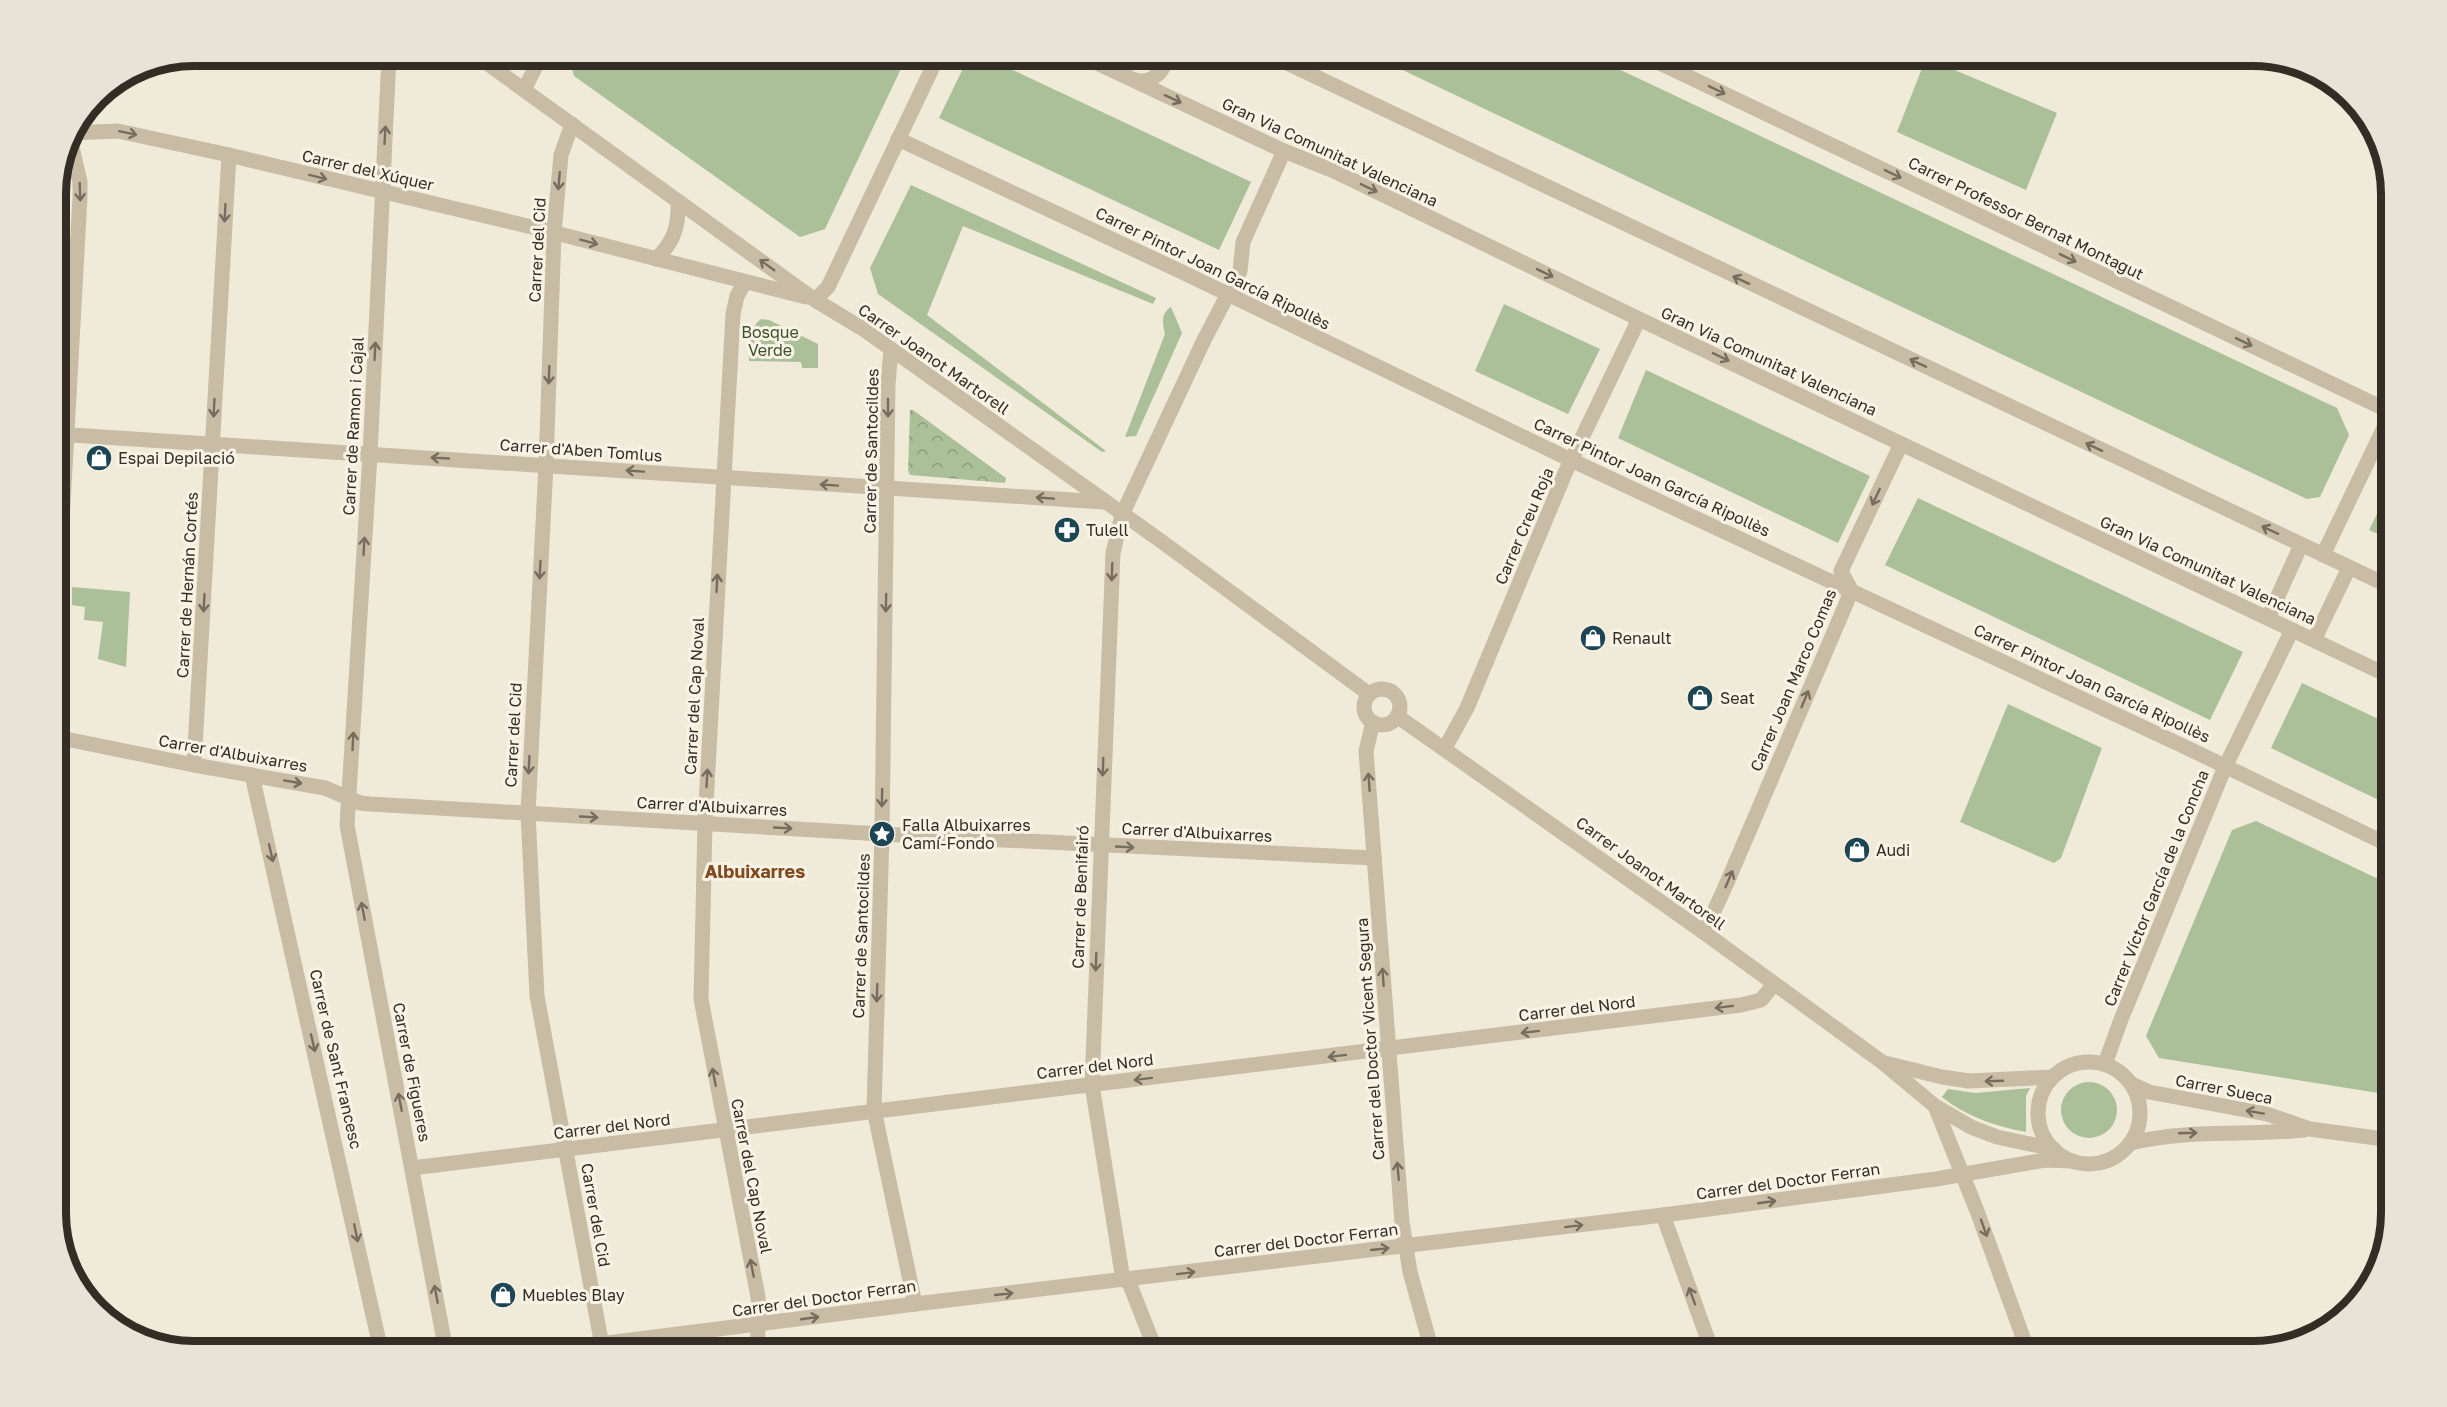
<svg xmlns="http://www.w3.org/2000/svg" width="2447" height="1407" font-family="'Golos Text',sans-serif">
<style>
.green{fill:#abbf99}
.forest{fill:url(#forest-crowns)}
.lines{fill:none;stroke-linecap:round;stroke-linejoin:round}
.minor{stroke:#c8bca5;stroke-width:15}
.oneway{stroke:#776d5f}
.labels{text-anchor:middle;stroke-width:6;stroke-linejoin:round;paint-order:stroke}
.street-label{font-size:16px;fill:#342d26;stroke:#f8f3e5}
.park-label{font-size:16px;fill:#3c512b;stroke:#f8f3e5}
.poi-label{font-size:16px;fill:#342d26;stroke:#f8f3e5;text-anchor:start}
.neighbourhood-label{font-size:18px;font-weight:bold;fill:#814a21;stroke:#f8f3e5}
.rim{fill:none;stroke:#342d26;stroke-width:8}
</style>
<defs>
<pattern id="forest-crowns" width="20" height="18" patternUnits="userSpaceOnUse" patternTransform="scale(1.5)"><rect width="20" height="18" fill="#abbf99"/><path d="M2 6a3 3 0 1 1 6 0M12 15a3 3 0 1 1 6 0" fill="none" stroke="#8c9c7d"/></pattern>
</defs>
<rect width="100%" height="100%" fill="#f0ead9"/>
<!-- green -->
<g class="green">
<path d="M568,56H907L825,229L800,237L574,76Z"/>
<path d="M969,56H983L1251,182L1219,250L939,118Z"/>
<path d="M1373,56H1591L2337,408L2349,435L2320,497L2307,499Z"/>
<path d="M1926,58L2057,113L2026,190L1897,132Z"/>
<path d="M911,185L1156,298L1153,304L963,226L927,315L1106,451L1102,452L878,294L870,268Z"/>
<path d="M1504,304L1600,349L1568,414L1475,371Z"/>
<path d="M1171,307L1182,333L1136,436L1125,437L1165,334C1163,324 1160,314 1171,307Z"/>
<path d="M761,319L769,320L818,344V368H802L801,362L749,361C750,345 748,329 761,319Z"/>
<path d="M1646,370L1870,476L1838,543L1618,438Z"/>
<path d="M2391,486V540L2369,530Z"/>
<path d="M1918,498L2243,652L2210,720L1885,565Z"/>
<path d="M72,587L130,592L126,667L98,659L103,622L84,620L85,607L72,605Z"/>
<path d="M2302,683L2391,725V806L2271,748Z"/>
<path d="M2008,704L2102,748L2061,858L2054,863L1960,822Z"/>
<path d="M2256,821L2391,885V1095L2159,1058L2146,1036L2232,830Z"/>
<circle cx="2089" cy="1110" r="28"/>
<path d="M2030,1088L2026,1096V1132C1997,1127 1965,1116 1942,1097L1948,1089L1975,1093Z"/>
</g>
<!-- forest -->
<path class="forest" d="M910,410H913L1006,478L1005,483L910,475L908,471Z"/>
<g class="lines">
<!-- minor -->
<g class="minor">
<path d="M389,56L370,455L347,825L446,1351"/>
<path d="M477,56L815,300L863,329L1161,541L1369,694"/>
<path d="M1082,56L1284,151L1334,171L1639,319L2391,677"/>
<path d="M1114,56C1117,77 1143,91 1160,72C1164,68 1166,61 1169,56"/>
<path d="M1272,56L2391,587"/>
<path d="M1645,56L2391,412"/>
<path d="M524,90L541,56"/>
<path d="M572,124L561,155L554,233L546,465L528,813L537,996L603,1351"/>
<path d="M70,133L118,131L229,155L536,228L806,297"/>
<path d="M898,139L1182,272L1571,460L2181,745L2391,846"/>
<path d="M656,259C674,242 679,226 678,201"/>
<path d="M745,282L737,296L733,314L705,823L701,999L758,1297C761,1316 755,1333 759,1351"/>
<path d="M815,300L828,287L938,56"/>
<path d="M891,349L888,384L882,834L874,1110L915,1304"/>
<path d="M56,434L1103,502"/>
<path d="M2323,555L2391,413"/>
<path d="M2268,618L2301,545"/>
<path d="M56,632L80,197V182L69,134"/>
<path d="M2314,640L2349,568"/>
<circle cx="1382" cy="707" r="18"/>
<path d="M1397,716L1702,931L1882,1062L1935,1106L1971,1127L1997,1137L2054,1149"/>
<path d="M1373,722L1366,751L1402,1222L1410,1272L1432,1351"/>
<path d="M56,737L194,765L325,788L360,803L370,804L882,834L1374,858"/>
<path d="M1445,748L1467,708L1566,471L1639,319"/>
<path d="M194,765L229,155"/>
<path d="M252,775L381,1351"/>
<path d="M1702,931L1710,920L1726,885L1846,604L1851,590L1841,571L1901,444"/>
<circle cx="2089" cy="1113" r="51"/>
<path d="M1885,1063L1942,1077L1969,1081L2052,1077"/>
<path d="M2105,1064L2120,1022L2225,767L2292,630"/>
<path d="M2132,1084L2149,1092L2267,1114L2310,1129L2391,1140"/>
<path d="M1935,1106L1977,1211L2028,1351"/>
<path d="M2131,1143C2189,1129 2245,1136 2304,1130"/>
<path d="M412,1168L1741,1005L1761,1000L1774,984"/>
<path d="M1663,1215L1712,1351"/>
<path d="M1123,1280L1092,1085L1113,553L1122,515L1204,340L1240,271L1243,242L1284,151"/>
<path d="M1128,1280L1156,1351"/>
<path d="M544,1351L915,1304L1663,1215L1936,1179L2045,1160L2072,1161"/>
</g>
</g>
<!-- one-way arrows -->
<defs><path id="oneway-shaft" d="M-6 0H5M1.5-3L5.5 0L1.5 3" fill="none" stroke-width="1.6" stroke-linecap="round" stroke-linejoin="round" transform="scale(1.5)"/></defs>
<g class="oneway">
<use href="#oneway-shaft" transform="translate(1717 90) rotate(26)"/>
<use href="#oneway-shaft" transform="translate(1173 99) rotate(25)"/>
<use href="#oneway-shaft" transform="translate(128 133) rotate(12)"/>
<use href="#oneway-shaft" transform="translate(385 135) rotate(-87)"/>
<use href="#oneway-shaft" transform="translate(1893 174) rotate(26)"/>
<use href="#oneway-shaft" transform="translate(318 177) rotate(14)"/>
<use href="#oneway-shaft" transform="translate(559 181) rotate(95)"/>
<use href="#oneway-shaft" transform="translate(1369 188) rotate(26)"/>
<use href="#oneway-shaft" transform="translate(80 192) rotate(88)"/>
<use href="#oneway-shaft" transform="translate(225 213) rotate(93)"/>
<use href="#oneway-shaft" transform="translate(589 242) rotate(15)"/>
<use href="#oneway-shaft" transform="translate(2068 258) rotate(26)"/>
<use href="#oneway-shaft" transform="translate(767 265) rotate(-144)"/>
<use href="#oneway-shaft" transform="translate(1545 273) rotate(26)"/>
<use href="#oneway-shaft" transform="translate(1741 280) rotate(-155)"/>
<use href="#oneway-shaft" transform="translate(2244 342) rotate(26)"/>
<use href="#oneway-shaft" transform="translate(375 351) rotate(-87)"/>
<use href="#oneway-shaft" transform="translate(1721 357) rotate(26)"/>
<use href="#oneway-shaft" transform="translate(1918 363) rotate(-155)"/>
<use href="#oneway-shaft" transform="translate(549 375) rotate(92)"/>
<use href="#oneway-shaft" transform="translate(214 408) rotate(93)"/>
<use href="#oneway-shaft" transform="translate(888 408) rotate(90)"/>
<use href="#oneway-shaft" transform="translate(2094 447) rotate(-155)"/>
<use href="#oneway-shaft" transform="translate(440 458) rotate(-177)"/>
<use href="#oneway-shaft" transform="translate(635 471) rotate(-176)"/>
<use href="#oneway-shaft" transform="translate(829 485) rotate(-176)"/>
<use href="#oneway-shaft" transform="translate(1876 497) rotate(115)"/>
<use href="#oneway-shaft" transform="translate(1045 498) rotate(-176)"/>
<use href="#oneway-shaft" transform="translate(2270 530) rotate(-155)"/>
<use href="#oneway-shaft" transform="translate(364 546) rotate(-87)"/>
<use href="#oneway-shaft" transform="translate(540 570) rotate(93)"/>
<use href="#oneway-shaft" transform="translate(1112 572) rotate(92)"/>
<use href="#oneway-shaft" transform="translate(717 583) rotate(-87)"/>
<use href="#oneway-shaft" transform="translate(204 603) rotate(93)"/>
<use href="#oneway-shaft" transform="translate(886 603) rotate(91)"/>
<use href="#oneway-shaft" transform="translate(1805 699) rotate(-67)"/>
<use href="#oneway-shaft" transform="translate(353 741) rotate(-87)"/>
<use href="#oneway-shaft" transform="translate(529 765) rotate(93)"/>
<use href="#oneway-shaft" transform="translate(1103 767) rotate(92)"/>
<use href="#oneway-shaft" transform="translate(707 778) rotate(-87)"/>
<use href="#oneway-shaft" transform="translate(293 782) rotate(10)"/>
<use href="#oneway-shaft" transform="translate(1369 782) rotate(-94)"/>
<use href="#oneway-shaft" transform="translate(882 798) rotate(91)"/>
<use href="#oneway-shaft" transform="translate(589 817) rotate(3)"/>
<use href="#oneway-shaft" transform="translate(783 828) rotate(3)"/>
<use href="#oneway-shaft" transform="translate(1125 847) rotate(3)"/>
<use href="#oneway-shaft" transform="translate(271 853) rotate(77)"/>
<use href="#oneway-shaft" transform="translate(1729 879) rotate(-67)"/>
<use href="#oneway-shaft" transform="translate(363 911) rotate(-101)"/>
<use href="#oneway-shaft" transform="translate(1096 962) rotate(92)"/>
<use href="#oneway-shaft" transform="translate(1383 977) rotate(-94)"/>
<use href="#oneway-shaft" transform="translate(877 993) rotate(92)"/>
<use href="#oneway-shaft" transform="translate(1724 1007) rotate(173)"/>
<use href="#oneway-shaft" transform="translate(1530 1032) rotate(173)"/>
<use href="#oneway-shaft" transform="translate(313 1043) rotate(77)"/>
<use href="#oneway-shaft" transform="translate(1337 1056) rotate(173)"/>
<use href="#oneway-shaft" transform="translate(714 1077) rotate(-101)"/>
<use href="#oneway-shaft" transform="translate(1143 1079) rotate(173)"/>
<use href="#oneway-shaft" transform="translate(1994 1081) rotate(178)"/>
<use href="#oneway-shaft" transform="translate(400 1102) rotate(-101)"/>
<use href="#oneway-shaft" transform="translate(2255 1112) rotate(-170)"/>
<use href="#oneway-shaft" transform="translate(2188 1133) rotate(-2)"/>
<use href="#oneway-shaft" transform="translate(1398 1171) rotate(-95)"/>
<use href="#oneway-shaft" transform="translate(1767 1202) rotate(-8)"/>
<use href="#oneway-shaft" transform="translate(1574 1226) rotate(-7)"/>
<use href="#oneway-shaft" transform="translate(1984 1228) rotate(70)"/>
<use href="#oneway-shaft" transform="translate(356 1233) rotate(78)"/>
<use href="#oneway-shaft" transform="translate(1380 1249) rotate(-6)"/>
<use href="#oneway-shaft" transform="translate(752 1268) rotate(-101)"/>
<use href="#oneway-shaft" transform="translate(1186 1273) rotate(-7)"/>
<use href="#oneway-shaft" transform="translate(436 1294) rotate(-101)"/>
<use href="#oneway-shaft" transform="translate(1004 1294) rotate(-6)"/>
<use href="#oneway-shaft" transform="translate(1692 1296) rotate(-110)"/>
<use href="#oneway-shaft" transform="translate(810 1318) rotate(-8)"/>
</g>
<!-- icons -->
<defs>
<symbol id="shop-disc" viewBox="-11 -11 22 22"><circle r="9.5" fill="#1d4654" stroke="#f8f3e5"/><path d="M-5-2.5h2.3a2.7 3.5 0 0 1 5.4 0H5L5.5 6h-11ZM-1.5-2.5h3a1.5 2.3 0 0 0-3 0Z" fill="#fff"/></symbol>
<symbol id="pharmacy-disc" viewBox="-11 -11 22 22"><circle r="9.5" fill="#1d4654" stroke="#f8f3e5"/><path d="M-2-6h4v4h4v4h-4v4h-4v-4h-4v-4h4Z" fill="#fff"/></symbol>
<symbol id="sight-disc" viewBox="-11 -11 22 22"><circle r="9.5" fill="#1d4654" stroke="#f8f3e5"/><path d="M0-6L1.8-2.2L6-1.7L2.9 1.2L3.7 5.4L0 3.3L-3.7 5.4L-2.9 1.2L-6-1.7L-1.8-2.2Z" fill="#fff"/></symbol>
</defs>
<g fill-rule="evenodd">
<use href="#shop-disc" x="84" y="443" width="30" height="30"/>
<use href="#pharmacy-disc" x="1052" y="515" width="30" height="30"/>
<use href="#shop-disc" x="1578" y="623" width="30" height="30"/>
<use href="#shop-disc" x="1685" y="683" width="30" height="30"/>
<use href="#sight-disc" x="867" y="819" width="30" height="30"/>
<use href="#shop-disc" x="1842" y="835" width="30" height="30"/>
<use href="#shop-disc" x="488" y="1280" width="30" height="30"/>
</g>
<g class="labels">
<!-- street labels -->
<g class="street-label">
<text transform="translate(1330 152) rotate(25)" y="6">Gran Via Comunitat Valenciana</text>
<text transform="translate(368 170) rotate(13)" y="6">Carrer del Xúquer</text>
<text transform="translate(2026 218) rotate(26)" y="6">Carrer Professor Bernat Montagut</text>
<text transform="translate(537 250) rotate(-87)" y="6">Carrer del Cid</text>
<text transform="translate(1213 268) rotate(26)" y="6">Carrer Pintor Joan García Ripollès</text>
<text transform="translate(934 359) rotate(35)" y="6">Carrer Joanot Martorell</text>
<text transform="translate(1769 361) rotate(25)" y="6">Gran Via Comunitat Valenciana</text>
<text transform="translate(353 426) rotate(-87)" y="6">Carrer de Ramon i Cajal</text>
<text transform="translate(581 450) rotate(4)" y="6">Carrer d'Aben Tomlus</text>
<text transform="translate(871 451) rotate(-89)" y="6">Carrer de Santocildes</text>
<text transform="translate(1652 477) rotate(25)" y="6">Carrer Pintor Joan García Ripollès</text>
<text transform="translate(1524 526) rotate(-67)" y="6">Carrer Creu Roja</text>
<text transform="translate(2208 570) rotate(25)" y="6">Gran Via Comunitat Valenciana</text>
<text transform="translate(187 585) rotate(-87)" y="6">Carrer de Hernán Cortés</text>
<text transform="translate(1793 680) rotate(-67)" y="6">Carrer Joan Marco Comas</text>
<text transform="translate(2092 683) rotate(25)" y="6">Carrer Pintor Joan García Ripollès</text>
<text transform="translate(694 696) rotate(-87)" y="6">Carrer del Cap Noval</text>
<text transform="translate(513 735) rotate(-87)" y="6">Carrer del Cid</text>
<text transform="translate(233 753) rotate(10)" y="6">Carrer d'Albuixarres</text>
<text transform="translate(712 806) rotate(3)" y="6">Carrer d'Albuixarres</text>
<text transform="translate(1197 832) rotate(3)" y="6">Carrer d'Albuixarres</text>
<text transform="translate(1651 873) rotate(36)" y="6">Carrer Joanot Martorell</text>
<text transform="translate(2156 888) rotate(-68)" y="6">Carrer Víctor García de la Concha</text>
<text transform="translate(1080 897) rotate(-88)" y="6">Carrer de Benifairó</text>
<text transform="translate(861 936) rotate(-88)" y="6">Carrer de Santocildes</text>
<text transform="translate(1577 1008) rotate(-7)" y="6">Carrer del Nord</text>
<text transform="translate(1370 1039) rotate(-94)" y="6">Carrer del Doctor Vicent Segura</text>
<text transform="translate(336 1059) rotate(77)" y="6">Carrer de Sant Francesc</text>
<text transform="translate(1095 1066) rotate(-7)" y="6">Carrer del Nord</text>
<text transform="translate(412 1072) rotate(79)" y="6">Carrer de Figueres</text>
<text transform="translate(2224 1089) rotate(11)" y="6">Carrer Sueca</text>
<text transform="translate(612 1126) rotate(-7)" y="6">Carrer del Nord</text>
<text transform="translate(752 1176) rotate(79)" y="6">Carrer del Cap Noval</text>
<text transform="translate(1788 1181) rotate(-8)" y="6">Carrer del Doctor Ferran</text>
<text transform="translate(596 1215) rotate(80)" y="6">Carrer del Cid</text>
<text transform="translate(1306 1240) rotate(-7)" y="6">Carrer del Doctor Ferran</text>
<text transform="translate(824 1298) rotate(-8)" y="6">Carrer del Doctor Ferran</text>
</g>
<!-- park labels -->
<g class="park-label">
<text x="770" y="338">Bosque<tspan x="770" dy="18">Verde</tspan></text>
</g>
<!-- poi labels -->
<g class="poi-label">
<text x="118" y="464">Espai Depilació</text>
<text x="1086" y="536">Tulell</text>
<text x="1612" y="644">Renault</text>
<text x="1720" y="704">Seat</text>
<text x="902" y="831">Falla Albuixarres<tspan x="902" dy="18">Camí-Fondo</tspan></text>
<text x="1876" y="856">Audi</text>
<text x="522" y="1301">Muebles Blay</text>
</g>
<!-- neighbourhood labels -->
<g class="neighbourhood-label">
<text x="755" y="878">Albuixarres</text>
</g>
</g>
<!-- crop -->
<path d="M0 0H2447V1407H0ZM194 66H2253A128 128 0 0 1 2381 194V1213A128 128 0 0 1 2253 1341H194A128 128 0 0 1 66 1213V194A128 128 0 0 1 194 66Z" fill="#e8e3d6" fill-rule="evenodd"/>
<path class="rim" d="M194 66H2253A128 128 0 0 1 2381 194V1213A128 128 0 0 1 2253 1341H194A128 128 0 0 1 66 1213V194A128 128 0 0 1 194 66Z"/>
</svg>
